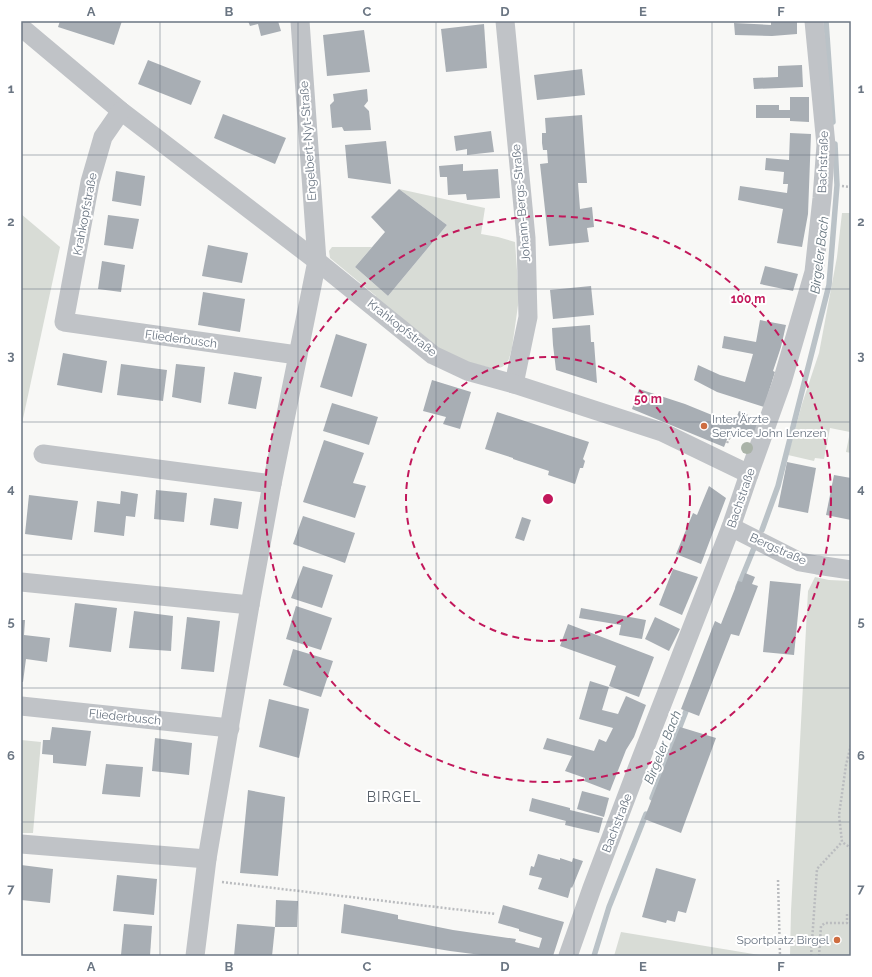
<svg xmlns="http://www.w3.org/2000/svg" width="872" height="977" font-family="Raleway,sans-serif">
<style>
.green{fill:#d8dcd6}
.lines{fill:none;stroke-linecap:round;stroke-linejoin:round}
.stream{stroke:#bac2c7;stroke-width:5.5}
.building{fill:#a8aeb4}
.path{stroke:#babcbf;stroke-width:2.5;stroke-dasharray:2 2;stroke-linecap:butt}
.minor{stroke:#c0c3c7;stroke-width:19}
.tree{fill:#aab3a8}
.grid{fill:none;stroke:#6b7683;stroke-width:1;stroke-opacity:0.55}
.ring{fill:none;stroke:#c2185b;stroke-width:2;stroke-dasharray:7 5}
.poi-dot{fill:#ce6d40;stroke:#fff;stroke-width:1.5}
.labels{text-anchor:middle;stroke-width:4;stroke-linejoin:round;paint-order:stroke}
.street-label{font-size:12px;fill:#6b7683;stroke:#fff}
.poi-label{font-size:12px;fill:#6b7683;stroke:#fff;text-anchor:start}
.water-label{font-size:13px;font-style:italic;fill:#67767f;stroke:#fff}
.quarter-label{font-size:14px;letter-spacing:1px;fill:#586069;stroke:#fff}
.centre{fill:#c2185b;stroke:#fff;stroke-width:2}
.ring-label{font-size:12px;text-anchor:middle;font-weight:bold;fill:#c2185b;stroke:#fff;stroke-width:4;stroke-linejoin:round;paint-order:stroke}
.neatline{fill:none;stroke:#6b7683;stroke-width:1.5}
.grid-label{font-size:13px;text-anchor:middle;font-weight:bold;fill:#6b7683}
</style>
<rect width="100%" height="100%" fill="#f8f8f6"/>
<!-- green -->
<g class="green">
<path d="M399,189L485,208L481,234L498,237L515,242L519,298L512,348L509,359L506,364L502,367L495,369L455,359L372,302L376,296L330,258L329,251L332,247H372L355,267L388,296L447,225Z"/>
<path d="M842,213H851V453L846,452L850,432L830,428L824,459L815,458L814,461L788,455L802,404L819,353L837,257Z"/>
<path d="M21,214L60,247L21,428Z"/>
<path d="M815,577L829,580L851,581V956H790L791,911L808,591Z"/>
<path d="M21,740L41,742L33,833H21Z"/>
<path d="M621,932L766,956H614Z"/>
</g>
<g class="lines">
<!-- stream -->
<g class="stream">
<path d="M826,21L833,122"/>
<path d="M762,530L778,486L829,285L837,185L835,144"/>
<path d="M738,587L754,548"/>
<path d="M652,798L688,706"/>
<path d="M594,956L609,907L646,814"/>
</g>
</g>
<!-- building -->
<g class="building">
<path d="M60,21H122L114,45L58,27Z"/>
<path d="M248,21H278L281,31L261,36L258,24L250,26Z"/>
<path d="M771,21H797V34L772,36L735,35L734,23L771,25Z"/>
<path d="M484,24L487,68L446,72L441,29Z"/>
<path d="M364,30L370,72L327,76L323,35Z"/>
<path d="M148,60L201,81L191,105L138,84Z"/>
<path d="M802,65L803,87L754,89L753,78L778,77V66Z"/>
<path d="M582,69L585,95L537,100L534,75Z"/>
<path d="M367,89L368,101L364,106L369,111L371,130L344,131L342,127L332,128L330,105L334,101L333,94Z"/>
<path d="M790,97H809V122L790,121V118H756V105H779V110H790Z"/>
<path d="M223,114L286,138L275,164L214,138Z"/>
<path d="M582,115L587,183H578L580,209L592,207L594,227L587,228L589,242L549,246L540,164L548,163L547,150H543L542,143V133H546L545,118Z"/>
<path d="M491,131L494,152L467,155V149L456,151L454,136Z"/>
<path d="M790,133L811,134L808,214L802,247L777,243L783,209L738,200L740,186L787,193L788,184H783L784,172L765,170L766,158L789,160Z"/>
<path d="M386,141L391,184L348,178L345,145Z"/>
<path d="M463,164V171L498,169L500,198L467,200L466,194L448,195L447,177H440L439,166Z"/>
<path d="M116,171L145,176L141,206L112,201Z"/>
<path d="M399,189L447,225L388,296L355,267L385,232L371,217Z"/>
<path d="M108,215L139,219L133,249L104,245Z"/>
<path d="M208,245L248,253L242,283L202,276Z"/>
<path d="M102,261L125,265L121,292L98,289Z"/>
<path d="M765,266L798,274L793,291L760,284Z"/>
<path d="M591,286L594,315L553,319L550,290Z"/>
<path d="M203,292L245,299L240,332L198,325Z"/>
<path d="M760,320L786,325L781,347L773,371L775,372L764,407L717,392L694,380L698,365L720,375L745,382L753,354L722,348L724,336L756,342Z"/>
<path d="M590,325L591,342H594L597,383L556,370L553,345L552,328Z"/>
<path d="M336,334L367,344L352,397L320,387Z"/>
<path d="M63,353L107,361L102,393L57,385Z"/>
<path d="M121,364L167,370L163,401L117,395Z"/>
<path d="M176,364L205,367L201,403L172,397Z"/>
<path d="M234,372L262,377L256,409L228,404Z"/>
<path d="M432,380L471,392L460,429L443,424L446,417L423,411Z"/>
<path d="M639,389L685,404L734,424L739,411L760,420L753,436L732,427L724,447L632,409Z"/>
<path d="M332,403L378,417L369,445L323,431Z"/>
<path d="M497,412L589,442L583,459L585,461L583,468H580L575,484L548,475L549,471L513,459V458L485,449Z"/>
<path d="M324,440L364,453L353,483L366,486L355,518L303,502Z"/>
<path d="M787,462L816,468L808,513L778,507Z"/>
<path d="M834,475L851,478V520L826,515Z"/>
<path d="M709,486L726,498L701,564L676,554L693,513L697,515Z"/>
<path d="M156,490L187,493L184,522L154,519Z"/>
<path d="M121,491L138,494L135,517L126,516L124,536L94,532L97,501L120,504Z"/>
<path d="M29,495L78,501L72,540L25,534Z"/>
<path d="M214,498L242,502L238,529L210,525Z"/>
<path d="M303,516L355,533L345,563L293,544Z"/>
<path d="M522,517L531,520L524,541L515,538Z"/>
<path d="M303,566L333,575L322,608L291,598Z"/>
<path d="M673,569L698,577L682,615L659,605Z"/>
<path d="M745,573L755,577L752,584L758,586L739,636L731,634L699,716L681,709L715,621L721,624L738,581L742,582Z"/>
<path d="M770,581L801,584L794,655L763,652Z"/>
<path d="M75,603L117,608L111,652L69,647Z"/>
<path d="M296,606L332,618L321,650L286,639Z"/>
<path d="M581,608L646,620L642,639L619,635L621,625L579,618Z"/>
<path d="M134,611L173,616L171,651L129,648Z"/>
<path d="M187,617L220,621L214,672L181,669Z"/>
<path d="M655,617L680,629L669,651L645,639Z"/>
<path d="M21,620H25L24,635L50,638L47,662L26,659L23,682H21Z"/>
<path d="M568,624L654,657L639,697L609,686L616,666L560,646Z"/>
<path d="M293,649L333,661L321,697L283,685Z"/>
<path d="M590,681L609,687L602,710L618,714L626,696L646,705L634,737L626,750L610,791L584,781L585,778L565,771L572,756L543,749L547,738L594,751L599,739L606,742L613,728L579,719Z"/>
<path d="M269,699L309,709L299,758L259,747Z"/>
<path d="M52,727L91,731L86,766L53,763V755L42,754L43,740H50Z"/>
<path d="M680,727L716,738L681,833L644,819Z"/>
<path d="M155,738L192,743L189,775L152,771Z"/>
<path d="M106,764L143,767L140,797L102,794Z"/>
<path d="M248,790L285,797L278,876L240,873Z"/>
<path d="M582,791L609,798L604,817L577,809Z"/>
<path d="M532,798L570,808V810L603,818L599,833L565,825L566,821L529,811Z"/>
<path d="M538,854L560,860V858L572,862L573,858L583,861L572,888L571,887L568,898L538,889L542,878L529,875L531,866L534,867Z"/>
<path d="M21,865L53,869L50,903L21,900Z"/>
<path d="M656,868L696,879L686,913L678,911L675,922L667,920L666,923L642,917Z"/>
<path d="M117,875L157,879L154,915L113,911Z"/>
<path d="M276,900L298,901L297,927H275Z"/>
<path d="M344,904L398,915V919L453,930L516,939L515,942L539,948L542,938L519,931V929L498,923L503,905L564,922L553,956H489L450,951L341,933Z"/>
<path d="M124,924L152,926L150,956L121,955Z"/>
<path d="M237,924L275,927L272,956H234Z"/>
</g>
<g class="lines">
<!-- path -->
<g class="path">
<path d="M842,186L851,187"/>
<path d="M727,443L733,430L743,434"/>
<path d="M851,745L846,765L839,815L842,842L851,848"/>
<path d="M778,880L780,956"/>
<path d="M222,882L496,914"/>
<path d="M811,956L817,869L842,842"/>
<path d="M819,956L821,926L825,923H847V914"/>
</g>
<!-- minor -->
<g class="minor">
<path d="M505,21L526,238L528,317L514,384"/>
<path d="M21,27L121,111L317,261L433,355L467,371L514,384L662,432L749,474"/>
<path d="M121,111L103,137L90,182L64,322L297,355"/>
<path d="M43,454L272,484"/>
<path d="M731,527L800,562L817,565L851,570"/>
<path d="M21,582L250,605"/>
<path d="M21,706L230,728"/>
<path d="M21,844L207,859"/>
<path d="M195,956L207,859L250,605L272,484L317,261L300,21"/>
<path d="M568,956L592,888L640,761L731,527L749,474L782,382L814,272L822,198L826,145L814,21"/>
</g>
</g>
<!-- trees -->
<circle class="tree" cx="747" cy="448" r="6"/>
<!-- grid -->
<path class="grid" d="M160,21V956M298,21V956M436,21V956M574,21V956M712,21V956M21,155H851M21,289H851M21,422H851M21,555H851M21,688H851M21,822H851"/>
<!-- distance rings -->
<g class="ring">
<circle cx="548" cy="499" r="142"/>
<circle cx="548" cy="499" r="283"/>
</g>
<!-- markers -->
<g class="poi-dot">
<circle cx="704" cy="426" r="4"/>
<circle cx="837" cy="940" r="4"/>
</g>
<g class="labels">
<!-- street labels -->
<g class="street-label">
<text transform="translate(308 141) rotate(-94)" y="4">Engelbert-Nyt-Straße</text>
<text transform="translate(823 162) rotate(-88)" y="4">Bachstraße</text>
<text transform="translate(521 203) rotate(-95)" y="4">Johann-Bergs-Straße</text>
<text transform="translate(85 214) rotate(-79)" y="4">Krahkopfstraße</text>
<text transform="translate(402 328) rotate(38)" y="4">Krahkopfstraße</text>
<text transform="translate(181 339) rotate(8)" y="4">Fliederbusch</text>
<text transform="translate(741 498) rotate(-71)" y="4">Bachstraße</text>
<text transform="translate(778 549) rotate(24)" y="4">Bergstraße</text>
<text transform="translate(125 717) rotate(6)" y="4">Fliederbusch</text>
<text transform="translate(617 823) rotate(-69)" y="4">Bachstraße</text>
</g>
<!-- poi labels -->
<g class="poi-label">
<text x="712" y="423">Inter Ärzte<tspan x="712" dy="14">Service John Lenzen</tspan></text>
<text x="829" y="944" text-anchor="end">Sportplatz Birgel</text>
</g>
<!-- water labels -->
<g class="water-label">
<text transform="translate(819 255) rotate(-83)" y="5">Birgeler Bach</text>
<text transform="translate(662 747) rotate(-68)" y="5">Birgeler Bach</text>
</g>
<!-- quarter labels -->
<g class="quarter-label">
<text x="394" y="802">BIRGEL</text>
</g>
</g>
<circle cx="548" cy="499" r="6" class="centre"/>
<g class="ring-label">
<text x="748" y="303">100 m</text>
<text x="648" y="403">50 m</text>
</g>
<!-- border -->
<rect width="872" height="977" fill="none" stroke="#ffffff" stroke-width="44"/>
<rect x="22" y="22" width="828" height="933" class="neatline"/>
<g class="grid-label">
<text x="91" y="16">A</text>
<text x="229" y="16">B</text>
<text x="367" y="16">C</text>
<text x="505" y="16">D</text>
<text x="643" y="16">E</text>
<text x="781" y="16">F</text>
<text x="11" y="93">1</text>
<text x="861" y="93">1</text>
<text x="11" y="226">2</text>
<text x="861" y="226">2</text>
<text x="11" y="360">3</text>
<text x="861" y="360">3</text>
<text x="11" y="493">4</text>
<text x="861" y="493">4</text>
<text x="11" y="626">5</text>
<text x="861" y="626">5</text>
<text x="11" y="760">6</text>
<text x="861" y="760">6</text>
<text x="11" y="893">7</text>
<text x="861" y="893">7</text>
<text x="91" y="971">A</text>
<text x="229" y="971">B</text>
<text x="367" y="971">C</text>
<text x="505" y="971">D</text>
<text x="643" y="971">E</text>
<text x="781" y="971">F</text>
</g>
</svg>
